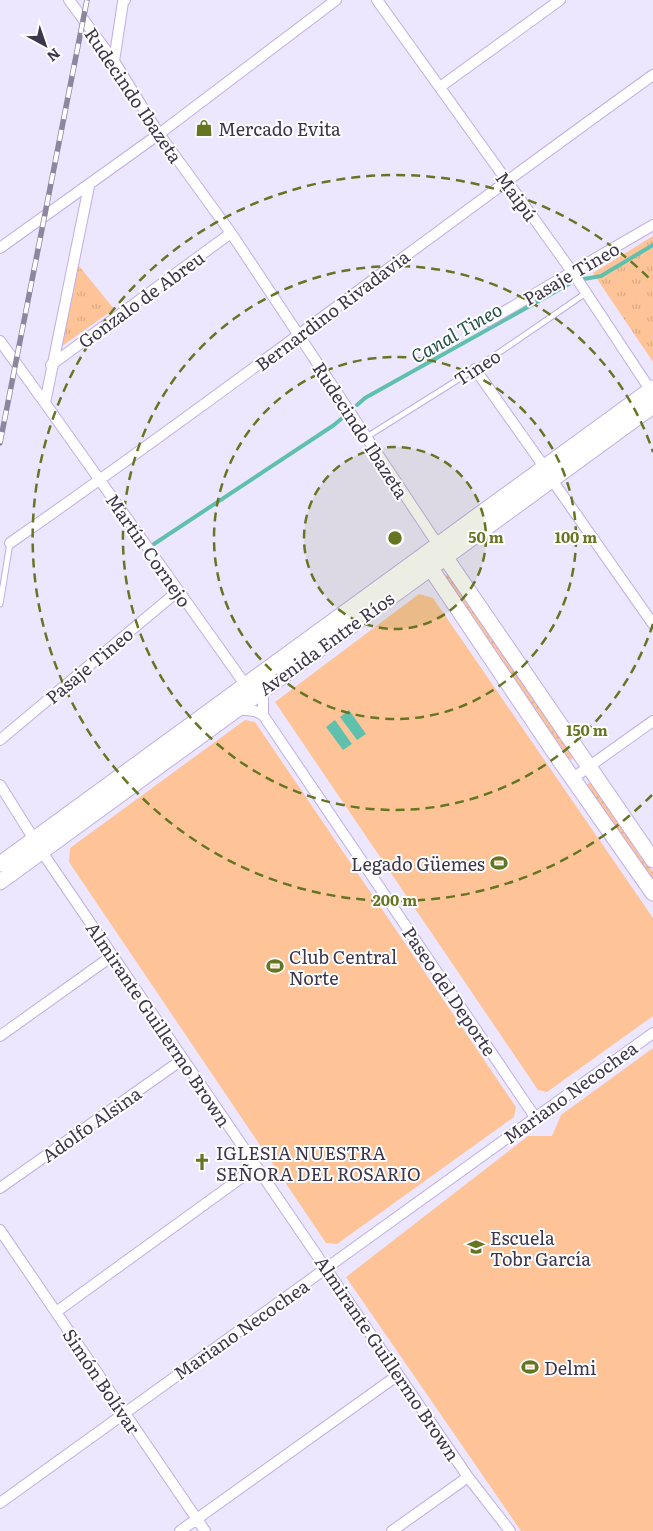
<svg xmlns="http://www.w3.org/2000/svg" width="653" height="1531" viewBox="0 0 653 1531" font-family="Literata,serif">
  <defs>
    <pattern id="grass-dots" width="8" height="8" patternUnits="userSpaceOnUse" patternTransform="scale(1.25)"><rect width="8" height="8" fill="#fec498"/><path d="M2 2h.1M6 6h.1" fill="none" stroke="#dba985" stroke-width="1.8" stroke-linecap="round"/></pattern>
    <pattern id="park-tufts" width="24" height="20" patternUnits="userSpaceOnUse" patternTransform="scale(1.25)"><rect width="24" height="20" fill="#fec498"/><path d="M3 7l-1-3M5 7V3M7 7l1-3M15 17l-1-3M17 17v-4M19 17l1-3" fill="none" stroke="#dba985"/></pattern>
  </defs>
  <rect width="100%" height="100%" fill="#ede6ff"/>
  <!-- grass -->
  <path fill="url(#grass-dots)" d="M 449,573 L 576,756 L 570,760 L 444,577 Z
    M 591,782 L 653,872 L 653,883 L 586,785 Z"/>
  <!-- park -->
  <path fill="url(#park-tufts)" d="M 653,236 L 653,362 L 593,273 Z
    M 75,261 L 114,309 L 55,351 Z"/>
  <!-- pitch -->
  <path fill="#fec498" d="M 419,594 L 433,598 L 653,918 L 653,1016 L 547,1092 L 538,1090 L 275,702 Z
    M 245,720 L 255,722 L 516,1107 L 514,1117 L 337,1244 L 326,1243 L 69,862 L 70,848 Z
    M 653,1048 L 653,1531 L 521,1531 L 346,1277 L 528,1136 L 552,1136 L 561,1115 Z"/>
  <!-- water -->
  <path fill="#5fc0ad" d="M 349,710 L 366,734 L 357,740 L 340,717 Z
    M 335,720 L 352,744 L 343,750 L 326,727 Z"/>
  <g fill="none" stroke-linecap="round" stroke-linejoin="round">
    <!-- stream -->
    <path stroke="#5fc0ad" stroke-width="4" d="M 584,279 L 601,276 L 653,245
      M 357,405 L 365,398 L 569,284
      M 154,544 L 334,425 L 347,414"/>
    <!-- lane casing -->
    <g stroke="#c1aee8" stroke-width="7">
      <path id="lane" d="M 365,438 L 475,369 L 586,293
        M 0,604 L 10,543"/>
    </g>
    <!-- street casing -->
    <g stroke="#c1aee8" stroke-width="12">
      <path id="street" d="M 69,0 L 114,61 L 159,134 L 231,233 L 438,545
        M 377,0 L 573,273 L 653,394
        M 114,61 L 123,2 L 125,0
        M 440,87 L 560,0
        M 89,186 L 45,403 L 249,690
        M 0,248 L 159,134 L 336,0
        M 488,321 L 653,225
        M 0,341 L 45,403
        M 51,365 L 231,233
        M 475,369 L 545,468
        M 552,480 L 653,624
        M 10,543 C 228,391 438,229 653,75
        M 237,709 L 255,711 L 263,715 L 263,695 L 266,688
        M 263,715 L 535,1117
        M 0,740 L 178,591
        M 573,778 L 653,721
        M 0,785 L 42,852 L 468,1477 L 510,1531
        M 0,1036 L 112,956
        M 0,1188 L 183,1059
        M 0,1230 L 205,1531
        M 56,1312 L 256,1167
        M 0,1503 L 653,1033
        M 180,1531 L 398,1375
        M 392,1531 L 468,1477"/>
    </g>
    <!-- secondary casing -->
    <g stroke="#c1aee8" stroke-width="17">
      <path id="secondary" d="M 439,548 L 653,860
        M 425,560 L 561,762 L 653,893
        M 0,864 L 653,388
        M 0,882 L 653,406"/>
    </g>
    <!-- lane -->
    <use href="#lane" stroke="#fff" stroke-width="5"/>
    <!-- street -->
    <use href="#street" stroke="#fff" stroke-width="10"/>
    <!-- secondary -->
    <use href="#secondary" stroke="#fff" stroke-width="15"/>
    <!-- rail casing -->
    <g stroke="#8d869e" stroke-width="5.5">
      <path id="rail" d="M 0,443 L 87,0"/>
    </g>
    <!-- rail -->
    <use href="#rail" stroke="#fff" stroke-width="4" stroke-dasharray="11" stroke-linecap="butt"/>
  </g>
  <!-- distance rings -->
  <circle cx="395" cy="538" r="91" fill="#667522" fill-opacity=".12"/>
  <g fill="none" stroke="#667522" stroke-width="2.5" stroke-dasharray="9 6">
    <circle cx="395" cy="538" r="91"/>
    <circle cx="395" cy="538" r="181"/>
    <path d="M653 624A272 272 0 1 1 653 452"/>
    <path d="M652 795A363 363 0 1 1 652 281"/>
  </g>
  <!-- icons -->
  <defs>
    <g id="shop-bare" transform="scale(1.35)"><path d="M-5-2.5h2.3a2.7 3.5 0 0 1 5.4 0H5L5.5 6h-11ZM-1.5-2.5h3a1.5 2.3 0 0 0-3 0Z" fill="#667522" stroke="#fff" stroke-width="2.5" paint-order="stroke"/></g>
    <g id="stadium-bare" transform="scale(1.35)"><path d="M0-5a6.5 5 0 1 0 0 10a6.5 5 0 1 0 0-10ZM-3.5-1.8h7v3.6h-7Z" fill="#667522" stroke="#fff" stroke-width="2.5" paint-order="stroke"/></g>
    <g id="church-bare" transform="scale(1.35)"><path d="M-1.2-6h2.4v3.5h3.3v2.4h-3.3V6h-2.4V-.1h-3.3v-2.4h3.3Z" fill="#667522" stroke="#fff" stroke-width="2.5" paint-order="stroke"/></g>
    <g id="school-bare" transform="scale(1.35)"><path d="M0-5L7-2L0 1L-7-2ZM-4 1L0 2.5L4 1V4Q0 6-4 4Z" fill="#667522" stroke="#fff" stroke-width="2.5" paint-order="stroke"/></g>
  </defs>
  <g fill-rule="evenodd">
    <use href="#shop-bare" x="204" y="128"/>
    <use href="#stadium-bare" x="499" y="863"/>
    <use href="#stadium-bare" x="275" y="966"/>
    <use href="#church-bare" x="202" y="1162"/>
    <use href="#school-bare" x="476" y="1247"/>
    <use href="#stadium-bare" x="530" y="1367"/>
  </g>
  <g text-anchor="middle" dominant-baseline="central" stroke-width="4" stroke-linejoin="round" paint-order="stroke">
    <!-- street labels -->
    <g font-size="18" fill="#3c354c" stroke="#fff">
      <text transform="translate(134 95) rotate(56)">Rudecindo Ibazeta</text>
      <text transform="translate(517 196) rotate(54)">Maipú</text>
      <text transform="translate(571 273) rotate(-30)">Pasaje Tineo</text>
      <text transform="translate(141 299) rotate(-36)">Gonzalo de Abreu</text>
      <text transform="translate(332 310) rotate(-37)">Bernardino Rivadavia</text>
      <text transform="translate(477 367) rotate(-33)">Tineo</text>
      <text transform="translate(361 430) rotate(57)">Rudecindo Ibazeta</text>
      <text transform="translate(149 550) rotate(55)">Martín Cornejo</text>
      <text transform="translate(326 643) rotate(-36)">Avenida Entre Ríos</text>
      <text transform="translate(89 665) rotate(-40)">Pasaje Tineo</text>
      <text transform="translate(450 991) rotate(56)">Paseo del Deporte</text>
      <text transform="translate(159 1024) rotate(56)">Almirante Guillermo Brown</text>
      <text transform="translate(570 1092) rotate(-36)">Mariano Necochea</text>
      <text transform="translate(91 1124) rotate(-35)">Adolfo Alsina</text>
      <text transform="translate(241 1329) rotate(-35)">Mariano Necochea</text>
      <text transform="translate(388 1358) rotate(56)">Almirante Guillermo Brown</text>
      <text transform="translate(102 1381) rotate(56)">Simón Bolívar</text>
    </g>
    <!-- poi labels -->
    <g font-size="18" fill="#3c354c" stroke="#fff" text-anchor="start">
      <text x="218" y="128">Mercado Evita</text>
      <text x="485" y="863" text-anchor="end">Legado Güemes</text>
      <text x="289" y="956">Club Central<tspan x="289" dy="21">Norte</tspan></text>
      <text x="216" y="1152">IGLESIA NUESTRA<tspan x="216" dy="21">SEÑORA DEL ROSARIO</tspan></text>
      <text x="490" y="1237">Escuela<tspan x="490" dy="21">Tobr García</tspan></text>
      <text x="544" y="1367">Delmi</text>
    </g>
    <!-- water labels -->
    <g font-size="19" font-style="italic" fill="#28534a" stroke="#fff">
      <text transform="translate(456 332) rotate(-30)">Canal Tineo</text>
    </g>
  </g>
  <circle cx="395" cy="538" r="8" fill="#667522" stroke="#fff" stroke-width="2.5"/>
  <g font-size="15" text-anchor="middle" font-weight="bold" fill="#667522" stroke="#fff" stroke-width="4" stroke-linejoin="round" paint-order="stroke">
    <text x="486" y="543">50 m</text>
    <text x="576" y="543">100 m</text>
    <text x="587" y="736">150 m</text>
    <text x="395" y="906">200 m</text>
  </g>
  <!-- north arrow -->
  <g transform="translate(45 45) rotate(140)" stroke="#ffffff" stroke-width="4" paint-order="stroke">
  <path d="M0-4L9 19L0 12L-9 19Z" fill="#3c354c"/>
  <text y="-8" font-size="14" font-weight="bold" text-anchor="middle" fill="#3c354c">N</text>
  </g>
</svg>
